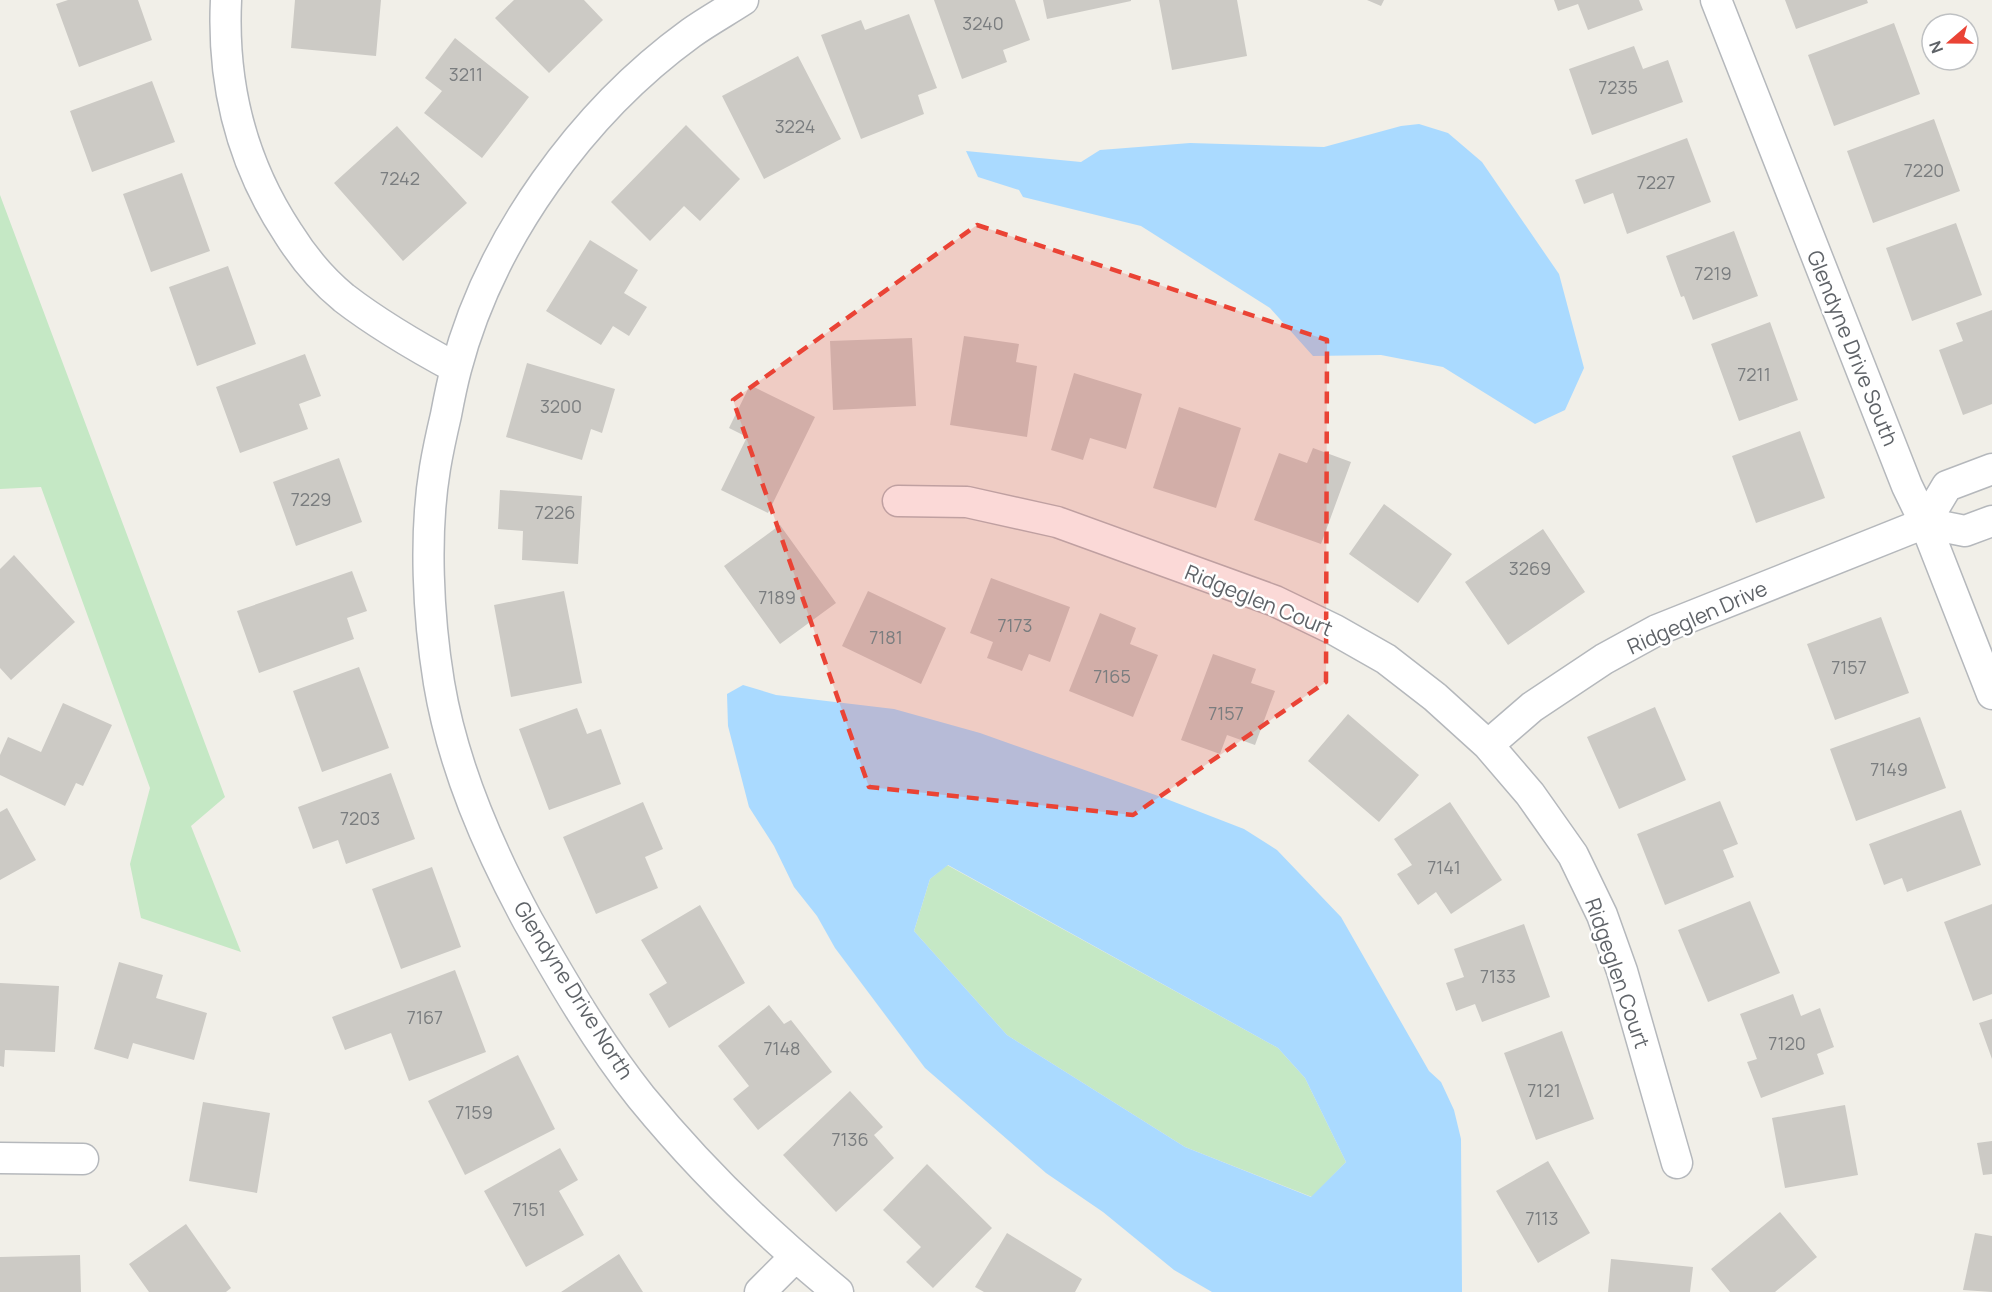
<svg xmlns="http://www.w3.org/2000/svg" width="1992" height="1292" viewBox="0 0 1992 1292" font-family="Manrope,sans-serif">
  <rect width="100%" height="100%" fill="#f1efe8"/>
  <!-- green -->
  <path fill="#c5e8c5" d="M 0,195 L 225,797 L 191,826 L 241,952 L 141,918 L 130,864 L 150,788 L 41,487 L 0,489 Z
    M 947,865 L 1278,1048 L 1305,1078 L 1346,1162 L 1312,1197 L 1185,1147 L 1007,1035 L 914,931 L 930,879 Z"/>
  <!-- water -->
  <path fill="#aadaff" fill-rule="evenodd" d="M 1419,124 L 1448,133 L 1482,162 L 1559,274 L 1584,368 L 1565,410 L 1535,424 L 1443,367 L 1381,355 L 1313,356 L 1270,308 L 1141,226 L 1023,197 L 1019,190 L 978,177 L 966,151 L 1081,162 L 1100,150 L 1190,143 L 1324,147 L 1401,126 Z
    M 743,685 L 776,695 L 894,709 L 980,733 L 1164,798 L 1244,829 L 1277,850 L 1341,917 L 1429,1071 L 1441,1082 L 1454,1110 L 1461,1139 L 1462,1292 L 1212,1292 L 1174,1270 L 1103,1212 L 1046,1173 L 925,1068 L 835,948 L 817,916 L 794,887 L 774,846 L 749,807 L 728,726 L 727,694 ZM 948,865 L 1278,1048 L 1305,1078 L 1346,1162 L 1311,1197 L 1185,1147 L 1007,1035 L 914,931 L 930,879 Z"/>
  <!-- building -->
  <path fill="#cccac5" d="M 68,0 L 138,0 L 152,40 L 79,67 L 56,4 Z
    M 295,0 L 381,0 L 376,56 L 291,48 Z
    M 514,0 L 584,0 L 603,20 L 549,73 L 495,18 Z
    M 934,0 L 1015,0 L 1030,40 L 1003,50 L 1007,62 L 962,79 Z
    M 1043,0 L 1131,0 L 1131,1 L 1047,19 Z
    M 1159,0 L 1237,0 L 1247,56 L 1172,70 Z
    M 1367,0 L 1384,0 L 1381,6 Z
    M 1554,0 L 1639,0 L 1643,10 L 1588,30 L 1578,4 L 1558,11 Z
    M 1785,0 L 1867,0 L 1868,3 L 1796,29 Z
    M 909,14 L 937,88 L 918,95 L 924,114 L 861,139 L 821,35 L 861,20 L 865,30 Z
    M 1894,23 L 1920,94 L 1834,126 L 1808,55 Z
    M 455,38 L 529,97 L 482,158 L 424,113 L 442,91 L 425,78 Z
    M 1634,46 L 1643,69 L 1668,60 L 1683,102 L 1592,135 L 1569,69 Z
    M 798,56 L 841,139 L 764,179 L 722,96 Z
    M 152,81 L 175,142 L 92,172 L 70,111 Z
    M 1934,119 L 1960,191 L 1873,223 L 1847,151 Z
    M 686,125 L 740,179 L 700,221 L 684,206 L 650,241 L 611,202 Z
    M 397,126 L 467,203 L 403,261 L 334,183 Z
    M 1687,138 L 1711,202 L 1627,234 L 1613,193 L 1584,204 L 1575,180 Z
    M 182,173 L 210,251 L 151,272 L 123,194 Z
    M 1956,223 L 1982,295 L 1912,321 L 1886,248 Z
    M 1734,231 L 1758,296 L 1693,320 L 1684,296 L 1681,297 L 1666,256 Z
    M 590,240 L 638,270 L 624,293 L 647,307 L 629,336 L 613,326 L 601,345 L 546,311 Z
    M 228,266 L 256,344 L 197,366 L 169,287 Z
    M 1992,310 L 1992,404 L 1963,415 L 1939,350 L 1963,341 L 1956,323 Z
    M 1770,322 L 1798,400 L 1739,421 L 1711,344 Z
    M 964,336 L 1019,344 L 1016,362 L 1037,366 L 1027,437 L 950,425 Z
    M 912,338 L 916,406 L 833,410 L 830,341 Z
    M 305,354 L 321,396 L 299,404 L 308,429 L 240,453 L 216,387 Z
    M 527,363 L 615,389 L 602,433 L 591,429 L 582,460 L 506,437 Z
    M 1074,373 L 1142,394 L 1126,449 L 1090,438 L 1083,460 L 1051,450 Z
    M 750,385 L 815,417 L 768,513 L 721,490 L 747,437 L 729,428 Z
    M 1179,407 L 1241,428 L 1216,508 L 1153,488 Z
    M 1800,431 L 1825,498 L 1756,523 L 1732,456 Z
    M 1313,448 L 1351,462 L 1321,544 L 1254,520 L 1279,453 L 1307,463 Z
    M 339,458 L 362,522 L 296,546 L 273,482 Z
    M 500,490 L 582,496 L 578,564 L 522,560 L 523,531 L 498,529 Z
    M 1384,504 L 1452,554 L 1418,603 L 1349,554 Z
    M 780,525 L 836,603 L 780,644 L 724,566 Z
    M 1543,529 L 1585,592 L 1508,645 L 1465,582 Z
    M 14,555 L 75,622 L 11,680 L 0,668 L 0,569 Z
    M 352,571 L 367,611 L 347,618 L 354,639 L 259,673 L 237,611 Z
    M 991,578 L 1070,607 L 1050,662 L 1029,654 L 1022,671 L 987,658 L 993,642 L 970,633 Z
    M 564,591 L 582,683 L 511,697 L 494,605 Z
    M 868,591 L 946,628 L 921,684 L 842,646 Z
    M 1100,613 L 1136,628 L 1130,644 L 1158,655 L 1133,717 L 1069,691 Z
    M 1881,617 L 1909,693 L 1835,720 L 1807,644 Z
    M 1213,654 L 1256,669 L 1251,683 L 1275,691 L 1255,745 L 1227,735 L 1220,754 L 1181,740 Z
    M 359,667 L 389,748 L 322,772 L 293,691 Z
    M 63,703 L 112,725 L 83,786 L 76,783 L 65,806 L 0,775 L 0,755 L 8,737 L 41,752 Z
    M 1655,707 L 1686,780 L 1619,809 L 1587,737 Z
    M 577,708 L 587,734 L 601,729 L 621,784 L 549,810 L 519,729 Z
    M 1348,714 L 1419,775 L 1379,822 L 1308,761 Z
    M 1920,717 L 1946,788 L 1856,821 L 1830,749 Z
    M 391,773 L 415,839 L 346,864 L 338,840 L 313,849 L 298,807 Z
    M 1720,801 L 1738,844 L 1723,850 L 1734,877 L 1665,905 L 1637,834 Z
    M 643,802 L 663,849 L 645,857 L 658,888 L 596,914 L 563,837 Z
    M 1450,802 L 1502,880 L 1451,914 L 1436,892 L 1418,905 L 1397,874 L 1412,865 L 1394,839 Z
    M 7,808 L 36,860 L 0,880 L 0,812 Z
    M 1961,810 L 1981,865 L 1907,892 L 1902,878 L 1884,885 L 1869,844 Z
    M 432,867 L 461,947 L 401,969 L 372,889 Z
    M 1750,901 L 1780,973 L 1708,1002 L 1678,930 Z
    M 1992,904 L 1992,994 L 1973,1001 L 1944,922 Z
    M 700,905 L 745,983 L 669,1028 L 649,994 L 667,983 L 641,940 Z
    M 1524,924 L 1550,997 L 1482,1022 L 1475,1004 L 1456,1011 L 1446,983 L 1464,977 L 1454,949 Z
    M 119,962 L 163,975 L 156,998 L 207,1013 L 194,1060 L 133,1043 L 128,1059 L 94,1049 Z
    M 455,970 L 486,1052 L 409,1081 L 391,1033 L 345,1050 L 332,1017 Z
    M 0,983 L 59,986 L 55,1052 L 5,1050 L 4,1067 L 0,1066 Z
    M 1793,994 L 1801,1016 L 1820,1008 L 1834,1047 L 1817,1054 L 1824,1074 L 1761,1098 L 1747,1062 L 1757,1059 L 1740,1014 Z
    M 769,1005 L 784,1024 L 791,1020 L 832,1072 L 758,1130 L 733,1099 L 749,1086 L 718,1046 Z
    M 1992,1019 L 1992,1059 L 1979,1023 Z
    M 1562,1031 L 1594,1119 L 1536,1140 L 1504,1053 Z
    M 518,1055 L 555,1129 L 465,1175 L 428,1101 Z
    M 850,1091 L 883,1127 L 874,1135 L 894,1158 L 836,1212 L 783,1155 Z
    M 203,1102 L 270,1113 L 257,1193 L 189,1181 Z
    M 1845,1105 L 1858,1175 L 1785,1188 L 1772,1118 Z
    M 1992,1141 L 1992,1174 L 1983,1175 L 1977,1143 Z
    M 560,1148 L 578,1180 L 559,1191 L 584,1235 L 526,1267 L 484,1191 Z
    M 1548,1161 L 1590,1233 L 1538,1263 L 1496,1191 Z
    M 927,1164 L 992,1228 L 933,1288 L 906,1262 L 921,1247 L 883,1210 Z
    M 1780,1212 L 1817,1257 L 1775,1292 L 1730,1292 L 1711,1269 Z
    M 186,1224 L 231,1288 L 226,1292 L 149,1292 L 129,1264 Z
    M 1007,1233 L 1082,1279 L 1075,1292 L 984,1292 L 975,1287 Z
    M 1975,1233 L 1992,1236 L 1992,1292 L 1963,1290 Z
    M 619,1254 L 643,1292 L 561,1292 Z
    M 80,1255 L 81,1292 L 0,1292 L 0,1257 Z
    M 1611,1259 L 1693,1267 L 1690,1292 L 1608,1292 Z"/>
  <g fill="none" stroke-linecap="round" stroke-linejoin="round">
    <!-- street casing -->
    <g stroke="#b5b8bc" stroke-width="33">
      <path id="street" d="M 226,0 C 222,85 241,162 288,233 C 303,257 322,280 344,298 C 379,325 417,347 456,368
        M 743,0 C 726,11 708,21 691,33 C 582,112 490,239 456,369 C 452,384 449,399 446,415 C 442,432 438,450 435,468 C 424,534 428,616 439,683 C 453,767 488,847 528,921 C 562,981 598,1043 641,1097 C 699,1168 767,1234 838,1292
        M 1716,0 L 1907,486 L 1925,523 L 1992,694
        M 898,501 L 967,502 L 1057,522 L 1275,601 L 1335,630 L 1386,659 L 1435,697 L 1488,745 L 1530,794 L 1573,855 L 1602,915 L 1622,971 L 1677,1163
        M 1925,523 L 1947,486 L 1992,469
        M 1488,745 L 1532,707 L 1604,659 L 1657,630 L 1925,523 L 1965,531 L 1992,521
        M 0,1158 L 83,1159
        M 760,1292 L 795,1257"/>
    </g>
    <!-- street -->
    <use href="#street" stroke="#fff" stroke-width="30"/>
  </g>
  <!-- marked area -->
  <path fill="#ea4335" fill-opacity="0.2" stroke="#ea4335" stroke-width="4.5" stroke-dasharray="12 8" stroke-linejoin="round" d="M 977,225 L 1327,340 L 1326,682 L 1133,815 L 869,787 L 733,400 Z"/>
  <g text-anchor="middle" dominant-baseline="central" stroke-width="5" stroke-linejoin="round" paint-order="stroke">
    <!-- number labels -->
    <g font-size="18" fill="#7a7d7f">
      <text x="983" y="23">3240</text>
      <text x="466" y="74">3211</text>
      <text x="1618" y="87">7235</text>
      <text x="795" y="126">3224</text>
      <text x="1924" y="170">7220</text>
      <text x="400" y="178">7242</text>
      <text x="1656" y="182">7227</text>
      <text x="1713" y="273">7219</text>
      <text x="1754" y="374">7211</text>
      <text x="561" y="406">3200</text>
      <text x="311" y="499">7229</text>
      <text x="555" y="512">7226</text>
      <text x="1530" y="568">3269</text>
      <text x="777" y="597">7189</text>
      <text x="1015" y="625">7173</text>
      <text x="886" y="637">7181</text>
      <text x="1849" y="667">7157</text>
      <text x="1112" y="676">7165</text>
      <text x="1226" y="713">7157</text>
      <text x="1889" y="769">7149</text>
      <text x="360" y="818">7203</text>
      <text x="1444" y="867">7141</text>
      <text x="1498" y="976">7133</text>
      <text x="425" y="1017">7167</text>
      <text x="1787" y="1043">7120</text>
      <text x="782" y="1048">7148</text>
      <text x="1544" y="1090">7121</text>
      <text x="474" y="1112">7159</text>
      <text x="850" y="1139">7136</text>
      <text x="529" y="1209">7151</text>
      <text x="1542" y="1218">7113</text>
    </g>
    <!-- street labels -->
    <g font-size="21" fill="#5f6368" stroke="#fff">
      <text transform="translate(1853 348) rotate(68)">Glendyne Drive South</text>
      <text transform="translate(1259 600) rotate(22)">Ridgeglen Court</text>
      <text transform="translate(1697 617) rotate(-24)">Ridgeglen Drive</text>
      <text transform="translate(1618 973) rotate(71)">Ridgeglen Court</text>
      <text transform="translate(574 990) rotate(58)">Glendyne Drive North</text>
    </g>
  </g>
  <!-- north arrow -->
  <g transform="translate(1950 42) rotate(250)"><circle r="28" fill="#ffffff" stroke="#bfc1c3" stroke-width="1.5"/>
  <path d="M0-4.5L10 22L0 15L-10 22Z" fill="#ea4335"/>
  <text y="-9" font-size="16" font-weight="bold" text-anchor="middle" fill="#5f6368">N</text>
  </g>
</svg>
